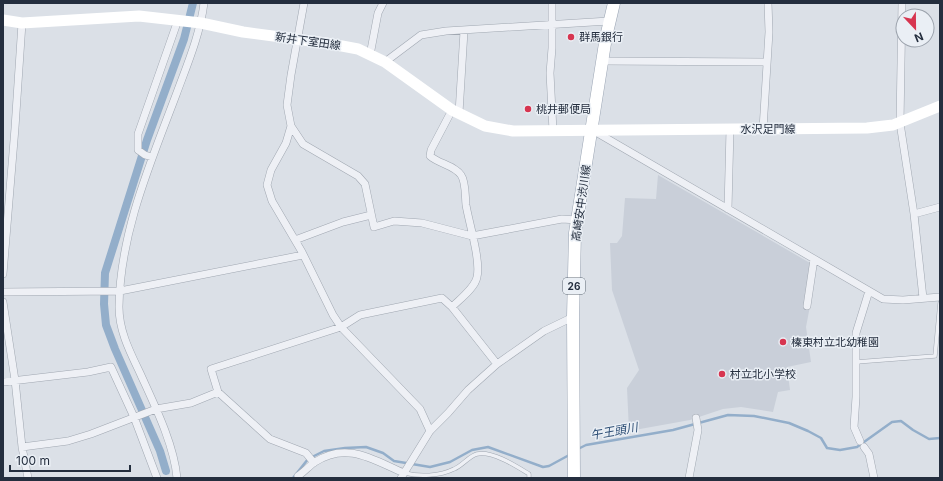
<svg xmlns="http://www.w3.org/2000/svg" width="943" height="481" viewBox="0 0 943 481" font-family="Inter,'Noto Sans JP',sans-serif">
  <rect width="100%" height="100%" fill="#dbe0e7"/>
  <!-- built -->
  <path fill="#c9cfd9" d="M 658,175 L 810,263 L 810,306 L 806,327 L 811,362 L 787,367 L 790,390 L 778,392 L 773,412 L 741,407 L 723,409 L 690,420 L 629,431 L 627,388 L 639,370 L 612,290 L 610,243 L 617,243 L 622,236 L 625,198 L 656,199 Z"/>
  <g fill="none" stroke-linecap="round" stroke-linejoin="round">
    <!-- stream -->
    <path stroke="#93aeca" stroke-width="2.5" d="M 578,449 L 586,445 L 673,430 L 728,415 L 754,416 L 789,423 L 808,431 L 821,438 L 827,448 L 840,450 L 857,447 L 892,422 L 901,421 L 913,430 L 929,439 L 940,438
      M 293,478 L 308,459 L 324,451 L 345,448 L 366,447 L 383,453 L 394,461 L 430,467 L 450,462 L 472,450 L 488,447 L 543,467 L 549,466 L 571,454"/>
    <!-- canal -->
    <path stroke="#93aeca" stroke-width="8" d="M 166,471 L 160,451 L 115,349 L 106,325 L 104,304 L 105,273 L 147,140 L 184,39 L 193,3"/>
    <!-- service casing -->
    <g stroke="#a0a7b1" stroke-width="4.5">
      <path id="service" d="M 856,362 L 935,356 L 940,303
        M 405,473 C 419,477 440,476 454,469 C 462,466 469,456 477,454 C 493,451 516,466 529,474 L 529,478"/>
    </g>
    <!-- minor casing -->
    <g stroke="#a0a7b1" stroke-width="8">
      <path id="minor" d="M 304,3 L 291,75 L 287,105 L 291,126 L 286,143 L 271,170 L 267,185 L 272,201 L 302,252 L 333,315 L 341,327 L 420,409 L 430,431
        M 552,3 L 552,48 L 550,73 L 553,131
        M 902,3 L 900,123 L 914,214 L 923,298
        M 370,55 L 378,13 L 383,3
        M 602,61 L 767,62
        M 385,62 L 421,35 L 446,31 L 609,21
        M 459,113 L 464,31
        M 291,126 L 303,144 L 358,176 L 365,184 L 374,227 L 394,221 L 422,223 L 472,236 L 562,219 L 577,220
        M 763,129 L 769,32 L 768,3
        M 594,131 L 883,299 L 903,300 L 940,297
        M 152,157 L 145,155 L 138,150 L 138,134 L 178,20
        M 728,209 L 730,129
        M 914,214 L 940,207
        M 295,240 L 343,222 L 371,215
        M 3,274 L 15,128 L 22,23
        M 3,292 L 120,291 L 303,255
        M 3,302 L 15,380 L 22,447 L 28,478
        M 807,306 L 814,259
        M 452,307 C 460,299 475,288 477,277 C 481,261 469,223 466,205 C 465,196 466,182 461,175 C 454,165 439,164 430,156 L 431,150 L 452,110
        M 3,382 L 88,372 L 111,367 L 134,417 L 157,478
        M 218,392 L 270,439 L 306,453 L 314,463
        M 860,441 L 854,427 L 856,397 L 856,333 L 869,291
        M 22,447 L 68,441 L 91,434 L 156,409 L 191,403 L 218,392 L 211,369 L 341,327 L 360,315 L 442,298 L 452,307 L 497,364
        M 864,447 L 869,454 L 874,478
        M 298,476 C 304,472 309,466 315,462 C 347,441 373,460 404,473
        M 177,478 C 174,444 154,404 140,373 C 130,352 119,331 119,307 C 120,233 150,164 176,95 C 187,65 200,35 204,3
        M 401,478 L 430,431 L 448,413 L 468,390 L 497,364 L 544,331 L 573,317
        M 689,478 L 698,430 L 696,418"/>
    </g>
    <!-- primary casing -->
    <g stroke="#9aa4b3" stroke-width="13">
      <path id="primary" d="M 574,478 L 573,317 L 575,233 L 606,37 L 614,3"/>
    </g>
    <!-- service -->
    <use href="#service" stroke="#eef0f5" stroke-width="3.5"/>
    <!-- minor -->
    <use href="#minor" stroke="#eef0f5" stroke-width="7"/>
    <!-- secondary -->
    <path stroke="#fff" stroke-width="11" d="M 3,20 L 22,23 L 139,16 L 201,23 L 243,32 L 326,43 L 358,49 L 385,62 L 452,110 L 485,126 L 513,131 L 867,128 L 893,125 L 940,106"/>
    <!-- primary -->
    <use href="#primary" stroke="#fff" stroke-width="12"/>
  </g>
  <!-- markers -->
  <g fill="#d73550" stroke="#eaeff5" stroke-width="1.5">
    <circle cx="571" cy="37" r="4"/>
    <circle cx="528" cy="109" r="4"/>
    <circle cx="783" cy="342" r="4"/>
    <circle cx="722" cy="374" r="4"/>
  </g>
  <g text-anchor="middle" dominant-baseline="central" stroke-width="3" stroke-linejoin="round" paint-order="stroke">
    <!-- shield labels -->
    <rect fill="#eaeff5" stroke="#5f6875" stroke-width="1" x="563" y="278" width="22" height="16" rx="3"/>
    <g font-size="10" font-weight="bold" fill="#242e3e">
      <text x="574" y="286">26</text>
    </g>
    <!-- poi labels -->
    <g font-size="11" fill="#242e3e" stroke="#eaeff5" text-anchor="start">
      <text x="579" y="37">群馬銀行</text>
      <text x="536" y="109">桃井郵便局</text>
      <text x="791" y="342">榛東村立北幼稚園</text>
      <text x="730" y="374">村立北小学校</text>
    </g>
    <!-- street labels -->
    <g font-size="11" fill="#242e3e" stroke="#eaeff5">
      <text transform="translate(308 41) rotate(8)">新井下室田線</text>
      <text x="768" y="129">水沢足門線</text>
      <text transform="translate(581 203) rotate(-82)">高崎安中渋川線</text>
    </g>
    <!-- water labels -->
    <g font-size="12" font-style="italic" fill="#2c4d74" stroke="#eaeff5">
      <text transform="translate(614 431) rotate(-10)">午王頭川</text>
    </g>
  </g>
  <!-- border -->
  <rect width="943" height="481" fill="none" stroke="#242e3e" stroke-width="8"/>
  <!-- north arrow -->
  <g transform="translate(915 28) rotate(158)"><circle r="19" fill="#eaeff5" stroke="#9ba2ac"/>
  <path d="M0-3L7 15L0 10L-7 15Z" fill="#d73550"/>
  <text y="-6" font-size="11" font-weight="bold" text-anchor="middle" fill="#242e3e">N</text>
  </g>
  <!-- scale -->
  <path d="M10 465v6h120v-6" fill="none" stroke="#242e3e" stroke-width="2"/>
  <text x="16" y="465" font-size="12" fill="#242e3e" stroke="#eaeff5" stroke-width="3" paint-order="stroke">100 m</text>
</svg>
